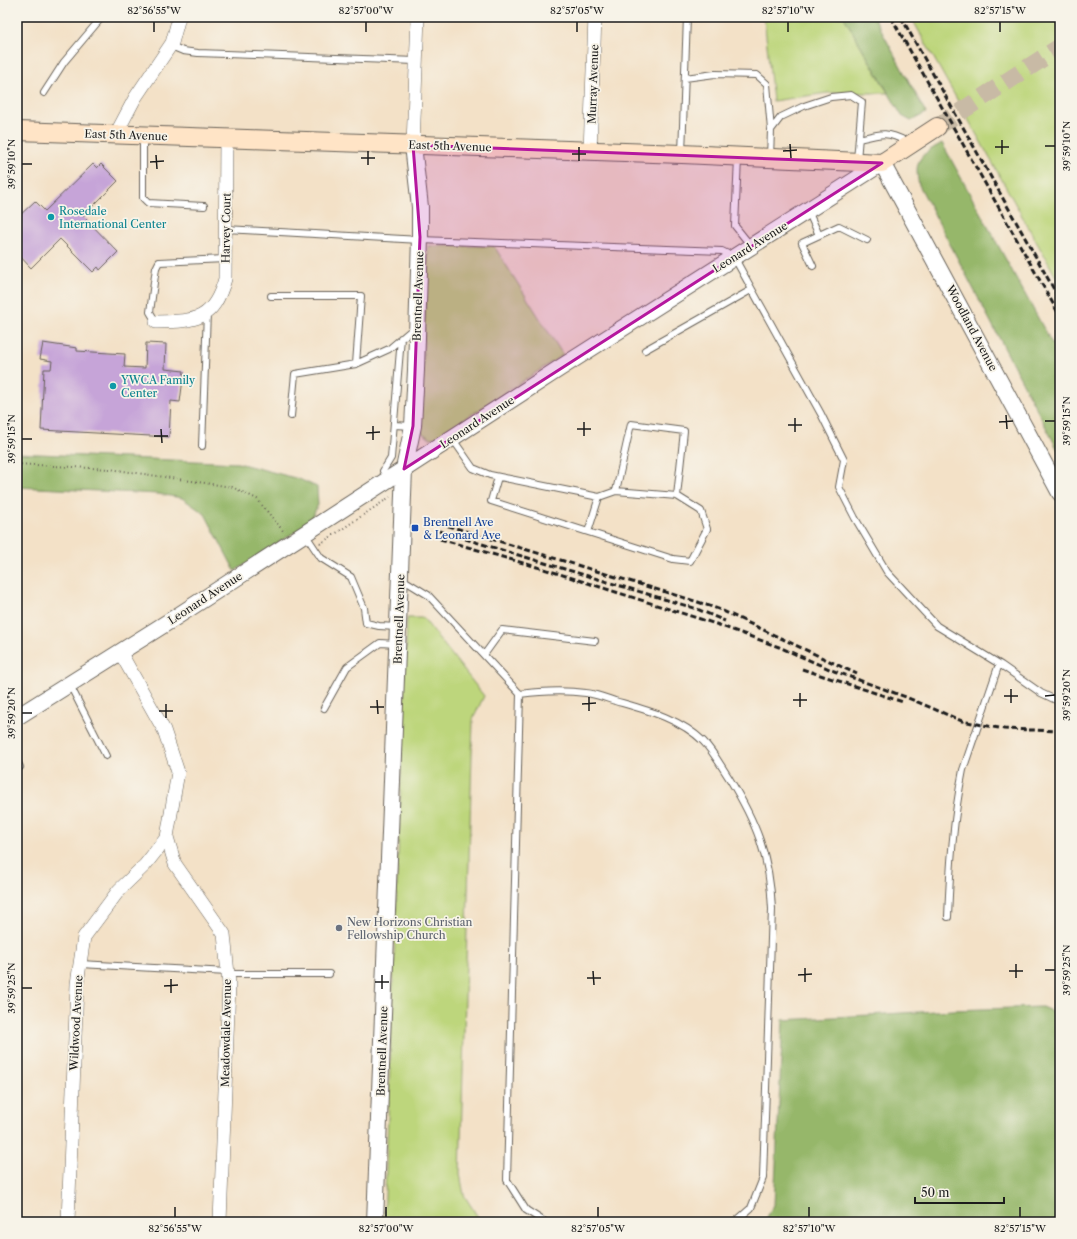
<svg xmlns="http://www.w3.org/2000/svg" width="1077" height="1239" viewBox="0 0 1077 1239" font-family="'Libre Caslon Text',serif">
  <rect width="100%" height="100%" fill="#f7f3e8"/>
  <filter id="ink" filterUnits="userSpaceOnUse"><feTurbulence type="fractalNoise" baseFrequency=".025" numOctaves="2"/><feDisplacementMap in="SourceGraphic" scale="8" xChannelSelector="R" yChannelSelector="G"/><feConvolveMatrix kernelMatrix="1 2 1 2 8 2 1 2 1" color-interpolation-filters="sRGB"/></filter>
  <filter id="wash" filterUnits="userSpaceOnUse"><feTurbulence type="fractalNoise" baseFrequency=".012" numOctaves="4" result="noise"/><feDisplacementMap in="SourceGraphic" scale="16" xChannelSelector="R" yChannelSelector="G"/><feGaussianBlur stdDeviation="0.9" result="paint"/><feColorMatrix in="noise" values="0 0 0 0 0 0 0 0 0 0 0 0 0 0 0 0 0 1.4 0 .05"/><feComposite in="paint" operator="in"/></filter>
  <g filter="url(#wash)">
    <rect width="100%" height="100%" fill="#f3e1c7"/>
    <!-- green -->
    <path fill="#bdd67b" stroke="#6c794c" d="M 764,17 L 844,17 L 888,93 L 827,93 L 773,101 Z
      M 911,17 L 1060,17 L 1060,284 Z
      M 428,246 L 494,246 L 563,355 L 436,438 L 430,438 L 422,433 L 420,422 Z
      M 407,618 L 423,618 L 484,696 L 473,719 L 460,1174 L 464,1195 L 481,1222 L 384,1222 Z"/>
    <!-- forest -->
    <path fill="#96b76b" stroke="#596a44" d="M 844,17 L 874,17 L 926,113 L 911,121 L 902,116 Z
      M 942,143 L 1060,358 L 1060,454 L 919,185 C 913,159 921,155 942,143 Z
      M 17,453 L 238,463 L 299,479 L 317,487 L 318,505 L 309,523 L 235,571 L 205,514 L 182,498 L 158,494 L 17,487 Z
      M 1042,1007 L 1060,1015 L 1060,1222 L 767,1222 L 767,1217 L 774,1205 L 783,1020 L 953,1010 Z"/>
    <g id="blocks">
      <!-- building -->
      <path fill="#c6a4d8" d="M 93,164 L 97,168 L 101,164 L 118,181 L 83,216 L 118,252 L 100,270 L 98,267 L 93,272 L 60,239 L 31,268 L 17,253 L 17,218 L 35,201 L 45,211 Z
        M 43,343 L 77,348 L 77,351 L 125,354 L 124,367 L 145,368 L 146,343 L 166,344 L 165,369 L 184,371 L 180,402 L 171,401 L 169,437 L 41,430 L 44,369 L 51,369 L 52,361 L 40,359 Z"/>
    </g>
  </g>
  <g filter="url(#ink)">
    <use href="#blocks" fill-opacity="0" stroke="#676158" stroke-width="1"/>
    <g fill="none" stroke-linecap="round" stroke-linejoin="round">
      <!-- secondary-tunnel -->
      <path stroke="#c8baa5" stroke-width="18" stroke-dasharray="18 9" stroke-linecap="butt" d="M 937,127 L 1060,47"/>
      <!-- service casing -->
      <g stroke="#676158" stroke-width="8">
        <path id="service" d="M 171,46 L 183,51 L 198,53 L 416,61
          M 685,78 L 715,74 L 757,75 L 767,84 L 771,130
          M 44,93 L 64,62 L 102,17
          M 143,137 L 143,198 L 148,203 L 204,206
          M 859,139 C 882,133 886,131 908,142
          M 682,153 L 687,17
          M 770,157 L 771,130 L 781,117 L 804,106 L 831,97 L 851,95 L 862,102 L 857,160
          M 738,158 L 735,226 L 751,246
          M 808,211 L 819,235
          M 226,229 L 420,240 L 722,251 L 734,257 L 821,414 L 844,460 L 839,487 L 855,518 L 887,572 L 937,626 L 1001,665 L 1041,693 L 1060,702
          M 813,266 L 802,243 L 839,226 L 867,240
          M 271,296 L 361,296 L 356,364
          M 156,322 L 150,312 L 156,268 L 159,262 L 225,259
          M 645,350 L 751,290
          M 291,416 L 295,374 L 356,364 L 389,349 L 415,327
          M 394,425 L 412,426
          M 452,438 L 473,468 L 490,475 L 599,497 L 616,491 L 677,496 L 684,431 L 631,424 L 616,491
          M 202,446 L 207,312
          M 498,477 L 491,501 L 673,559 L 690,561 L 707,529 L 701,511 L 677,496
          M 388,478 L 383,471 L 391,458 L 401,338
          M 588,532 L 599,497
          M 305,534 L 321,558 L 351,577 L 364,608 L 366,623 L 379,626 L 397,627
          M 402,579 L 428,595 L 520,694 L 507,1180 L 526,1210 L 545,1222
          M 484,655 L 502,630 L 595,641
          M 70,685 L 106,756
          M 520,694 C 542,691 564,690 586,693 C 596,694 606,698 615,701 C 646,710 679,718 703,741 C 713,751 721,766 729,778 C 756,822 770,856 772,909 L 763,1178 L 751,1208 L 735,1222
          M 324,708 L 347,667 L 380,643 L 396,644
          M 17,761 L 20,767
          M 948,917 C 950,868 953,819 963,770 L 999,664
          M 80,964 L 228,972
          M 228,974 L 329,974"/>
      </g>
      <!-- minor casing -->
      <g stroke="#676158" stroke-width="14">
        <path id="minor" d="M 116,134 L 135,98 L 172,43 L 179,17
          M 413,145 L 418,17
          M 590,151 L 595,17
          M 156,322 C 196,321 213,321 225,279 L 226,138
          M 167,837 L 175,864 L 224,934 L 229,984 L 220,1222
          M 68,1222 L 77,984 L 84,937 L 119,890 L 145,865 L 167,837 L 178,772 L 164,730 L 120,652"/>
      </g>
      <!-- tertiary casing -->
      <g stroke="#676158" stroke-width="18">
        <path id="tertiary" d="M 17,717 L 176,617 L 560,368 L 882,163 L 1060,493
          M 375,1222 L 404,469 L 413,426 L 416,370 L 420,237 L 420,207 L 413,145"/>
      </g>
      <!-- secondary casing -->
      <g stroke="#676158" stroke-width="20">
        <path id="secondary" d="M 17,131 L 682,154 L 882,163 L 937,127"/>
      </g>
      <!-- path -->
      <path stroke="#676158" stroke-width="2" stroke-dasharray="1 3" stroke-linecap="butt" d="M 17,464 L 110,469 L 232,487 L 257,499 L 284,532
        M 320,544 L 390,497"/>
      <!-- service -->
      <use href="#service" stroke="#fff" stroke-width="6"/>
      <!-- minor -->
      <use href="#minor" stroke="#fff" stroke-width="13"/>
      <!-- tertiary -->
      <use href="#tertiary" stroke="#fff" stroke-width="16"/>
      <!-- secondary -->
      <use href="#secondary" stroke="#ffe4c6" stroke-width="18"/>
      <!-- rail -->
      <path stroke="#1c1c1c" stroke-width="3" stroke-dasharray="6 3" stroke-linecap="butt" d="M 891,17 L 1060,316
        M 901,17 L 1060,300
        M 439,523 L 695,601 L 721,610 L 857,674
        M 439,531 L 697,609 L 725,621
        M 440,539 L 544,569 L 719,625 L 779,647 L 834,671 L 906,697 L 962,721 L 1004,729 L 1060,731
        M 802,669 L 903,702"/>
    </g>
  </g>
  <!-- marked area -->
  <path fill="#b5179e" fill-opacity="0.2" stroke="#b5179e" stroke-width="3" stroke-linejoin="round" d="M 413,145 L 882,163 L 404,469 L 413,426 L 420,237 Z"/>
  <!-- ticks -->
  <path fill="none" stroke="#1c1c1c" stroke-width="1.5" d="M 154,22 L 154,32M 366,22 L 366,32M 577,22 L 577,32M 788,22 L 788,32M 1000,22 L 1000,32M 1002,140 L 1002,154M 790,144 L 791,158M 1045,146 L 1055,146M 579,147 L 579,161M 995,147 L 1009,147M 368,151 L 368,165M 783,151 L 797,150M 572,154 L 586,154M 156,155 L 157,169M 361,158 L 375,158M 150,162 L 164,161M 22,164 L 32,164M 1006,415 L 1007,429M 795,418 L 795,432M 1045,421 L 1055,421M 584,422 L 584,436M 999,422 L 1013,421M 788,425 L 802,425M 373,426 L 373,440M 161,429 L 162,443M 577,429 L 591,429M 366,433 L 380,432M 154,436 L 168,436M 22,439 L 32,439M 1011,689 L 1011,703M 800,693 L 800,707M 1004,696 L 1018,696M 1045,696 L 1055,695M 589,697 L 589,711M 377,700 L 378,714M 793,700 L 807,700M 166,704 L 166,718M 582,704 L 596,703M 370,707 L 384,707M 159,711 L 173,711M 22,713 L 32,713M 1016,964 L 1016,978M 805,968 L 805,982M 1045,970 L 1055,970M 593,971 L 594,985M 1009,971 L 1023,971M 382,975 L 382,989M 798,975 L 812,974M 587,978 L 601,978M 171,979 L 171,993M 375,982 L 389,982M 164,986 L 178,985M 22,988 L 32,988M 175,1207 L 175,1217M 386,1207 L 386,1217M 598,1207 L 598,1217M 809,1207 L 809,1217M 1020,1207 L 1020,1217"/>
  <!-- markers -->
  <g fill="#0f9aa8" stroke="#f7f3e8" stroke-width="1.5">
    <circle cx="51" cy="217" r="4"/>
    <circle cx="113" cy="386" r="4"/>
  </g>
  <rect fill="#1a4fb4" stroke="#f7f3e8" stroke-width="1.5" x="411" y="524" width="8" height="8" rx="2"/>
  <circle fill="#6b7280" stroke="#f7f3e8" stroke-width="1.5" cx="339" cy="928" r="4"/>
  <g text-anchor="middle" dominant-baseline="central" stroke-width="3.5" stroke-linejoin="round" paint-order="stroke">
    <!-- street labels -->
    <g font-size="11" fill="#1c1c1c" stroke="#f7f3e8">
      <text transform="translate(593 84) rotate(-88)">Murray Avenue</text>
      <text transform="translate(126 135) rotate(2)">East 5th Avenue</text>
      <text transform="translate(450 146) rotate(2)">East 5th Avenue</text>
      <text transform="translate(226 228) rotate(-89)">Harvey Court</text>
      <text transform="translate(750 247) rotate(-32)">Leonard Avenue</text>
      <text transform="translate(418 296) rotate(-88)">Brentnell Avenue</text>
      <text transform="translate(972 328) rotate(62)">Woodland Avenue</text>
      <text transform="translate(477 422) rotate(-33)">Leonard Avenue</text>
      <text transform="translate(205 598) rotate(-33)">Leonard Avenue</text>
      <text transform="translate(399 619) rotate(-88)">Brentnell Avenue</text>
      <text transform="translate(76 1023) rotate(-87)">Wildwood Avenue</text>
      <text transform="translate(226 1033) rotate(-89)">Meadowdale Avenue</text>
      <text transform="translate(382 1051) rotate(-88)">Brentnell Avenue</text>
    </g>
    <!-- culture labels -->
    <g font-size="11" fill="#0d838f" stroke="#f7f3e8" text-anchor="start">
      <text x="59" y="211">Rosedale<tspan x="59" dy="13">International Center</tspan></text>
      <text x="121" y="380">YWCA Family<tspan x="121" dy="13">Center</tspan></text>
    </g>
    <!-- transit labels -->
    <g font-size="11" fill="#164399" stroke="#f7f3e8" text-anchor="start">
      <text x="423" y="522">Brentnell Ave<tspan x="423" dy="13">&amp; Leonard Ave</tspan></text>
    </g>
    <!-- worship labels -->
    <g font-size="11" fill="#5b616d" stroke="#f7f3e8" text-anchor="start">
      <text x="347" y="922">New Horizons Christian<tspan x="347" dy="13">Fellowship Church</tspan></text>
    </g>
  </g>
  <!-- margin -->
  <rect width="1077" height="1239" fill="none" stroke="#f7f3e8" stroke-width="44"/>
  <!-- scale -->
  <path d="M915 1197v6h89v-6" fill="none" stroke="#1c1c1c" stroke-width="2"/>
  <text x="921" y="1197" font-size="12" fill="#1c1c1c" stroke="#f7f3e8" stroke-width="3" paint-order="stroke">50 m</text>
  <rect x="22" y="22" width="1033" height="1195" fill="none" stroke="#1c1c1c" stroke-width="1.5"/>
  <g font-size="10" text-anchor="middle" fill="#1c1c1c">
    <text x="154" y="14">82°56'55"W</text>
    <text x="366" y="14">82°57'00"W</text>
    <text x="577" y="14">82°57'05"W</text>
    <text x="788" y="14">82°57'10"W</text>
    <text x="1000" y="14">82°57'15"W</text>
    <text transform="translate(1066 146) rotate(-90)" y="4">39°59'10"N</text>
    <text transform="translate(11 164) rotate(-90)" y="4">39°59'10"N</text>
    <text transform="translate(1066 421) rotate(-90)" y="4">39°59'15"N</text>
    <text transform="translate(11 439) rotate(-90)" y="4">39°59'15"N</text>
    <text transform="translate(1066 695) rotate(-90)" y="4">39°59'20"N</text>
    <text transform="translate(11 713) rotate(-90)" y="4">39°59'20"N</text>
    <text transform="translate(1066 970) rotate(-90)" y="4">39°59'25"N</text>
    <text transform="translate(11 988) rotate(-90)" y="4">39°59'25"N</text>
    <text x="175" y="1232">82°56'55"W</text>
    <text x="386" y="1232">82°57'00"W</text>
    <text x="598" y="1232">82°57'05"W</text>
    <text x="809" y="1232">82°57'10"W</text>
    <text x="1020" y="1232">82°57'15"W</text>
  </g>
</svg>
